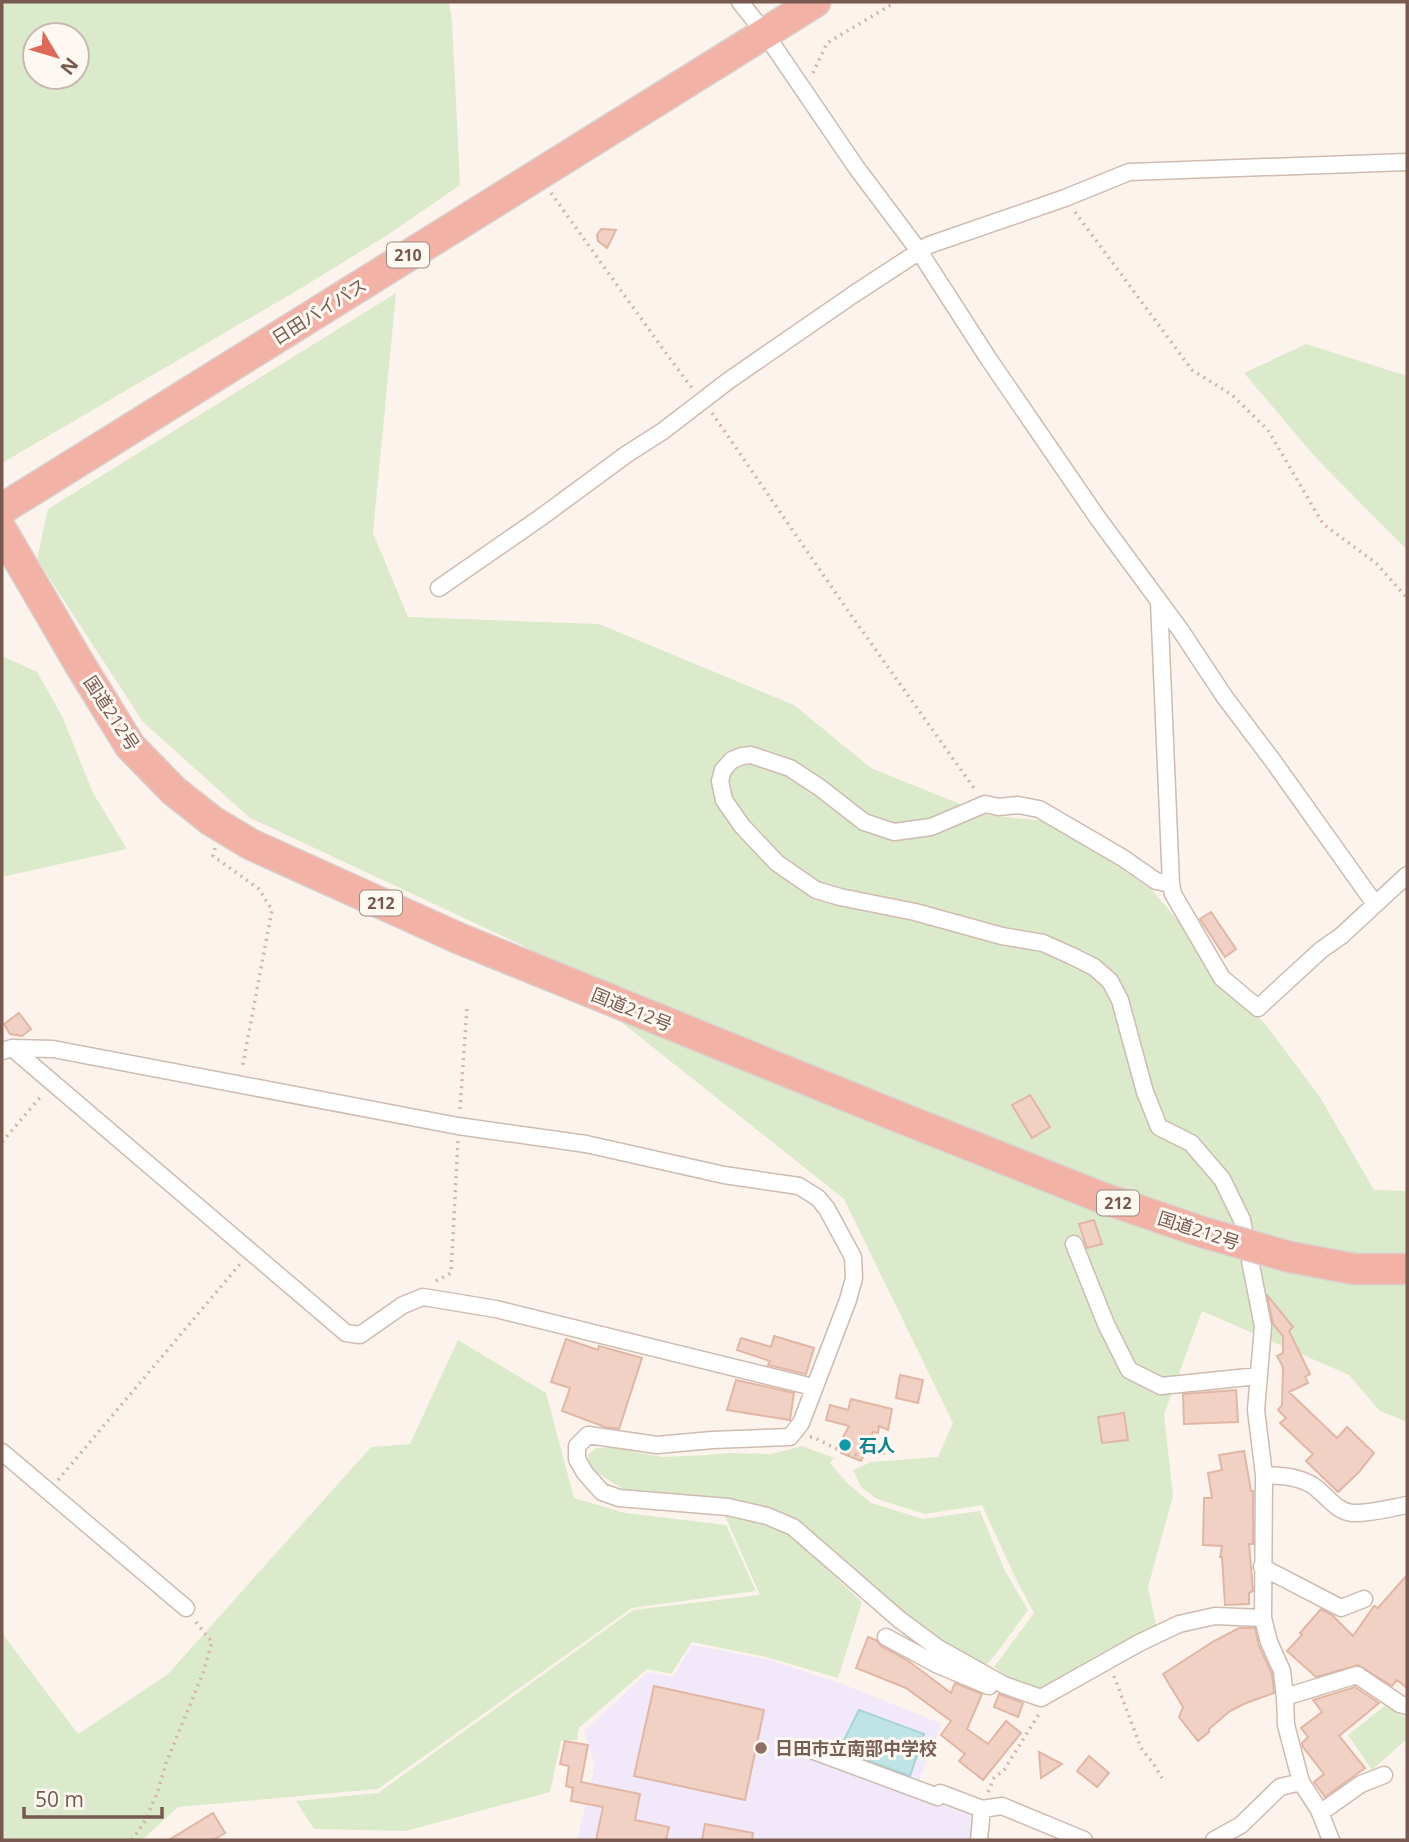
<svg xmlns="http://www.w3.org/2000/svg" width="1409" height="1842" viewBox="0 0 1409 1842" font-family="'Open Sans','Noto Sans JP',sans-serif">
  <rect width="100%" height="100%" fill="#fcf4ec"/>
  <!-- education -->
  <path fill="#f1e8f9" d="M 692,1645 L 767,1659 L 840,1683 L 942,1724 L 914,1793 L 974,1815 L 973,1840 L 577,1840 L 595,1765 L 584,1731 L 648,1672 L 673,1677 Z"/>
  <!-- green -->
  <path fill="#daeaca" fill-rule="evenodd" d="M 2,2 L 449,2 L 452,21 L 460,185 L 389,234 L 298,290 L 2,463 ZM 77,35 L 77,77 L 35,77 L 35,35 Z
    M 396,293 L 373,533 L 408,617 L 599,624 L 794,705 L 871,768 L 987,815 L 1046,821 L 1112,862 L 1153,891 L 1269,1029 L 1320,1097 L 1374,1190 L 1407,1191 L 1407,1422 L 1380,1411 L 1349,1375 L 1202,1311 L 1164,1414 L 1173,1496 L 1148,1587 L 1156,1625 L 1094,1657 L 1046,1691 L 1019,1685 L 994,1667 L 1034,1613 L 1015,1577 L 982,1505 L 925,1514 L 877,1499 L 861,1487 L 853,1470 L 871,1462 L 938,1457 L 953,1423 L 844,1199 L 528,948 L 250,818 L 143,722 L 37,559 L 48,509 Z
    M 1306,344 L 1407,376 L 1407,550 L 1317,459 L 1244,373 Z
    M 2,656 L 37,672 L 62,716 L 93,793 L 127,849 L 2,877 Z
    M 458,1340 L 546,1393 L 574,1498 L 625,1513 L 726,1525 L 756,1591 L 632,1608 L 378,1789 L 178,1807 L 142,1840 L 2,1840 L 2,1633 L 78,1734 L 168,1674 L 371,1447 L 410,1444 Z
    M 802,1446 L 834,1458 L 830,1463 L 847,1483 L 871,1503 L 923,1519 L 980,1511 L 1005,1571 L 1028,1610 L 996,1654 L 985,1666 L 946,1645 L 903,1614 L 797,1524 L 631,1494 L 588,1467 L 588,1455 L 596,1448 L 615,1448 L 662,1457 L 708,1455 L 729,1453 L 771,1454 Z
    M 725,1516 L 765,1523 L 791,1535 L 862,1602 L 838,1678 L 766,1657 L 692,1642 L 671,1674 L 647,1669 L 579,1728 L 577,1740 L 561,1741 L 550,1792 L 406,1831 L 314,1829 L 296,1801 L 378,1793 L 633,1610 L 760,1595 Z
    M 1386,1705 L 1400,1715 L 1407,1717 L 1407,1739 L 1372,1770 L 1348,1735 Z"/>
  <!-- water -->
  <path fill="#c0e4e5" stroke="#a7d4d7" stroke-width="2" d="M 859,1710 L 924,1734 L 910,1776 L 839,1750 Z"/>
  <!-- building -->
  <path fill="#f0d1c4" stroke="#e2b6a5" stroke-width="2" d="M 601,229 L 616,230 L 607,248 L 598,241 L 597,235 Z
    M 1211,912 L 1236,949 L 1225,957 L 1200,919 Z
    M 19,1013 L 31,1029 L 22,1036 L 10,1034 L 4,1024 Z
    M 1030,1095 L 1050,1127 L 1032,1138 L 1012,1105 Z
    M 1094,1220 L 1102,1244 L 1087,1248 L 1079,1224 Z
    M 1267,1295 L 1293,1327 L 1289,1331 L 1310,1374 L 1305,1377 L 1308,1383 L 1289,1392 L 1337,1438 L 1347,1427 L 1374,1453 L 1359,1472 L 1338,1492 L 1306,1461 L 1313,1454 L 1280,1423 L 1286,1418 L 1278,1410 L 1282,1405 L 1283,1367 L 1277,1356 L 1283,1353 L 1283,1336 L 1273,1324 Z
    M 774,1336 L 814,1348 L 806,1374 L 768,1365 L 770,1361 L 737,1350 L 741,1338 L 771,1347 Z
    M 566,1339 L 598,1350 L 599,1346 L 642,1358 L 619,1429 L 605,1427 L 562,1411 L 570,1388 L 551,1382 Z
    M 900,1375 L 923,1380 L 918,1403 L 896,1398 Z
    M 736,1380 L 794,1393 L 790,1420 L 727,1410 Z
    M 1236,1390 L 1238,1422 L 1184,1424 L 1183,1394 Z
    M 851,1399 L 892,1409 L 888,1430 L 879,1426 L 878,1433 L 873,1432 L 861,1461 L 841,1453 L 842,1449 L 838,1447 L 849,1426 L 826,1420 L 830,1405 L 848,1410 Z
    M 1124,1413 L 1128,1440 L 1102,1443 L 1098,1417 Z
    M 1244,1451 L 1251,1491 L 1253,1491 L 1253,1544 L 1249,1544 L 1253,1591 L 1249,1593 L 1249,1604 L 1225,1605 L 1222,1557 L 1220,1557 L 1222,1546 L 1203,1545 L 1204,1498 L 1212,1498 L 1208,1473 L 1222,1470 L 1219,1455 Z
    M 1407,1575 L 1407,1688 L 1397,1680 L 1392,1686 L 1358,1665 L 1316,1677 L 1287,1651 L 1302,1635 L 1300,1633 L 1321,1609 L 1332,1615 L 1353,1636 L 1374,1606 L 1378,1608 Z
    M 1239,1628 L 1255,1628 L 1259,1646 L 1272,1674 L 1274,1693 L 1246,1703 L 1230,1711 L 1209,1729 L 1209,1732 L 1198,1741 L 1179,1717 L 1183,1707 L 1163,1674 L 1214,1641 Z
    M 868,1637 L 876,1640 L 881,1646 L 907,1660 L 951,1693 L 955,1683 L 982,1694 L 967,1729 L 988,1744 L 1006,1721 L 1021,1733 L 983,1780 L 959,1761 L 965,1754 L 941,1735 L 951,1721 L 906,1688 L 856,1668 Z
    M 654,1686 L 764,1710 L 745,1800 L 634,1776 Z
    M 1355,1687 L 1379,1703 L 1339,1736 L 1365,1768 L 1325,1797 L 1314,1782 L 1324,1774 L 1303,1747 L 1302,1743 L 1308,1737 L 1301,1728 L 1322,1712 L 1313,1700 Z
    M 999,1694 L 1023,1703 L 1018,1717 L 994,1707 Z
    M 565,1741 L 588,1745 L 581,1782 L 640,1794 L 635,1820 L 669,1827 L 666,1840 L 596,1840 L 603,1807 L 571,1801 L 573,1788 L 566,1786 L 569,1766 L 560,1764 Z
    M 1039,1752 L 1062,1764 L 1041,1778 Z
    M 1089,1756 L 1109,1773 L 1097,1787 L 1077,1771 Z
    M 213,1813 L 225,1833 L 213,1840 L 169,1840 Z
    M 705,1824 L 753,1833 L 752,1840 L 702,1840 Z"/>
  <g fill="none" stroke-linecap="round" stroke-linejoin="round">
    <!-- street casing -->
    <g stroke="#cebbb1" stroke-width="19">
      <path id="street" d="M 740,2 L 764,32 L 856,167 L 919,251 L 988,358 L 1097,517 L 1181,631 L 1224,696 L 1273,761 L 1375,904
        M 439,588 L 540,518 L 627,454 L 663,431 L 728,381 L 854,294 L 929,245 L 1065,198 L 1129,172 L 1407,162
        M 1159,601 L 1171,884 L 1173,894 L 1222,978 L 1258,1008 L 1321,950 L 1341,936 L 1407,875
        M 1171,884 L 1156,881 L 1123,858 L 1039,809 L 1018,805 L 999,807 L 985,804 L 931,827 L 894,832 L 864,822 L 819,787 L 790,768 L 751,755 L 742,756 L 732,760 L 723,770 L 720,781 L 724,800 L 742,826 L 777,863 L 816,890 L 840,897 L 915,912 L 1002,936 L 1043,943 L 1072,956 L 1094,967 L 1110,981 L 1120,1000 L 1145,1092 L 1159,1127 L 1191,1143 L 1222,1179 L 1242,1220 L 1263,1326 L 1256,1410 L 1264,1475 L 1263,1618 L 1269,1642 L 1282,1671 L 1285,1697 L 1286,1725 L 1301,1782 L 1319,1810 L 1331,1840
        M 12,1048 L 346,1333 L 360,1335 L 403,1305 L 423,1297 L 496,1309 L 813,1387
        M 2,1051 L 12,1048 L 53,1049 L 458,1126 L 586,1144 L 724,1175 L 799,1186 L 818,1198 L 827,1209 L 853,1257 L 854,1278 L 848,1300 L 801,1423 L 790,1437 L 712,1440 L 657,1445 L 588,1435 L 577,1446 L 577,1459 L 585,1473 L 602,1492 L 619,1498 L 728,1507 L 767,1516 L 793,1527 L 900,1620 L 938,1648 L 1004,1685 L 1041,1698 L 1139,1643 L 1179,1624 L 1215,1616 L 1263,1618
        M 1074,1244 L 1106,1324 L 1129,1370 L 1161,1386 L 1258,1376
        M 2,1452 L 186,1608
        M 1264,1475 C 1280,1476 1297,1476 1312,1485 C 1326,1494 1335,1511 1352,1513 C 1370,1514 1390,1508 1407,1505
        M 1262,1567 L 1341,1608 L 1364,1599
        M 886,1637 L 936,1664 L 989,1686
        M 1285,1697 L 1357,1675 L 1400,1704 L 1407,1706
        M 814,1751 L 938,1797 L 940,1793 L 982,1809 L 1002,1806 L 1084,1840
        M 1320,1813 L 1361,1784 L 1384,1775
        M 979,1840 L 982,1809
        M 1214,1840 L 1241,1825 L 1280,1787 L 1301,1782"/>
    </g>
    <!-- highway casing -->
    <g stroke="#d9d1ce" stroke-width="33">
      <path id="highway" d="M 2,509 L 815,2
        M 2,531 L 79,663 L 130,746 L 174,791 L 212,821 L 250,844 L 458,938 L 889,1113
        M 1354,1269 L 1407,1269"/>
    </g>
    <!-- path -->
    <path stroke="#d6b4a7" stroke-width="3.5" stroke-dasharray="2 5" stroke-linecap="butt" d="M 813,73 L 827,43 L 896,2
      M 551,193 L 668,356 L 692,388
      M 1075,212 L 1192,370 L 1232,395 L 1268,430 L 1323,524 L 1376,563 L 1407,598
      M 712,413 L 846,608 L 976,791
      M 215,848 L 213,856 L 259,889 L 272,910 L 242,1069
      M 460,1109 L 467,1008
      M 2,1142 L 42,1095
      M 436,1281 L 451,1273 L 458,1141
      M 810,1437 L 813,1437 L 849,1455 L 886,1453
      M 58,1480 L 240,1264
      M 1114,1676 L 1141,1748 L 1153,1763 L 1162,1778
      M 988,1792 L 994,1778 L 1004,1770 L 1039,1714
      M 132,1840 L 145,1821 L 158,1791 L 166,1763 L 203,1673 L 212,1642 L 195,1621"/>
    <!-- street -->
    <use href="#street" stroke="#fff" stroke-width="16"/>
    <!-- highway -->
    <use href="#highway" stroke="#f2b2a6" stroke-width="30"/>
    <!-- highway-bridge casing -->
    <g stroke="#d9d1ce" stroke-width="33" stroke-linecap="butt">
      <path id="highway-bridge" d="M 889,1113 L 1100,1197 L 1202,1232 L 1290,1257 L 1354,1269"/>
    </g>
    <!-- highway-bridge -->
    <use href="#highway-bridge" stroke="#f2b2a6" stroke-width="30"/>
  </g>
  <!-- markers -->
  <circle fill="#0f9aa8" stroke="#fef8f2" stroke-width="2.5" cx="845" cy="1445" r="7"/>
  <circle fill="#8d6e63" stroke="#fef8f2" stroke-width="2.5" cx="761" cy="1748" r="7"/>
  <g text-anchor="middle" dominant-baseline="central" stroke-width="6" stroke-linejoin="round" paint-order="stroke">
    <!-- shield labels -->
    <g fill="#fef8f2" stroke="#a08980" stroke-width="2">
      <rect x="387" y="242.5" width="42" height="25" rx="5"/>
      <rect x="360" y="890.5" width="42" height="25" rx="5"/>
      <rect x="1097" y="1190.5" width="42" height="25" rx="5"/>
    </g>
    <g font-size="16" font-weight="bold" fill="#77594f">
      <text x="408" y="255">210</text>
      <text x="381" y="903">212</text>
      <text x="1118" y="1203">212</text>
    </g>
    <!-- street labels -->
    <g font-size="18" fill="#77594f" stroke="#fef8f2">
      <text transform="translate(319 311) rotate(-32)">日田バイパス</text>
      <text transform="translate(112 713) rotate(57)">国道212号</text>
      <text transform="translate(632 1009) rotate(22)">国道212号</text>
      <text transform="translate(1199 1230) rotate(18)">国道212号</text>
    </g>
    <!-- culture labels -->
    <g font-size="18" font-weight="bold" fill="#0d838f" stroke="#fef8f2" text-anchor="start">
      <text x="859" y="1445">石人</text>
    </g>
    <!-- education labels -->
    <g font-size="18" font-weight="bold" fill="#785e54" stroke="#fef8f2" text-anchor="start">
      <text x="775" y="1748">日田市立南部中学校</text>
    </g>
  </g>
  <!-- border -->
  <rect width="1409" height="1842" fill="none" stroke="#77594f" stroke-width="7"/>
  <!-- north arrow -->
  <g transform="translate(56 56) rotate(128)"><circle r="33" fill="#fef8f2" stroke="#c8b8b1" stroke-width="2"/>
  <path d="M0-5L12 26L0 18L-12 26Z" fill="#df6858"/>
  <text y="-10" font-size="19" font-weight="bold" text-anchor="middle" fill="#77594f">N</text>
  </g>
  <!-- scale -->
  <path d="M24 1807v10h138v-10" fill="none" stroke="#77594f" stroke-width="3.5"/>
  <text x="35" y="1807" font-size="21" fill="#77594f" stroke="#fef8f2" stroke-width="5" paint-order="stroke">50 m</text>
</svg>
